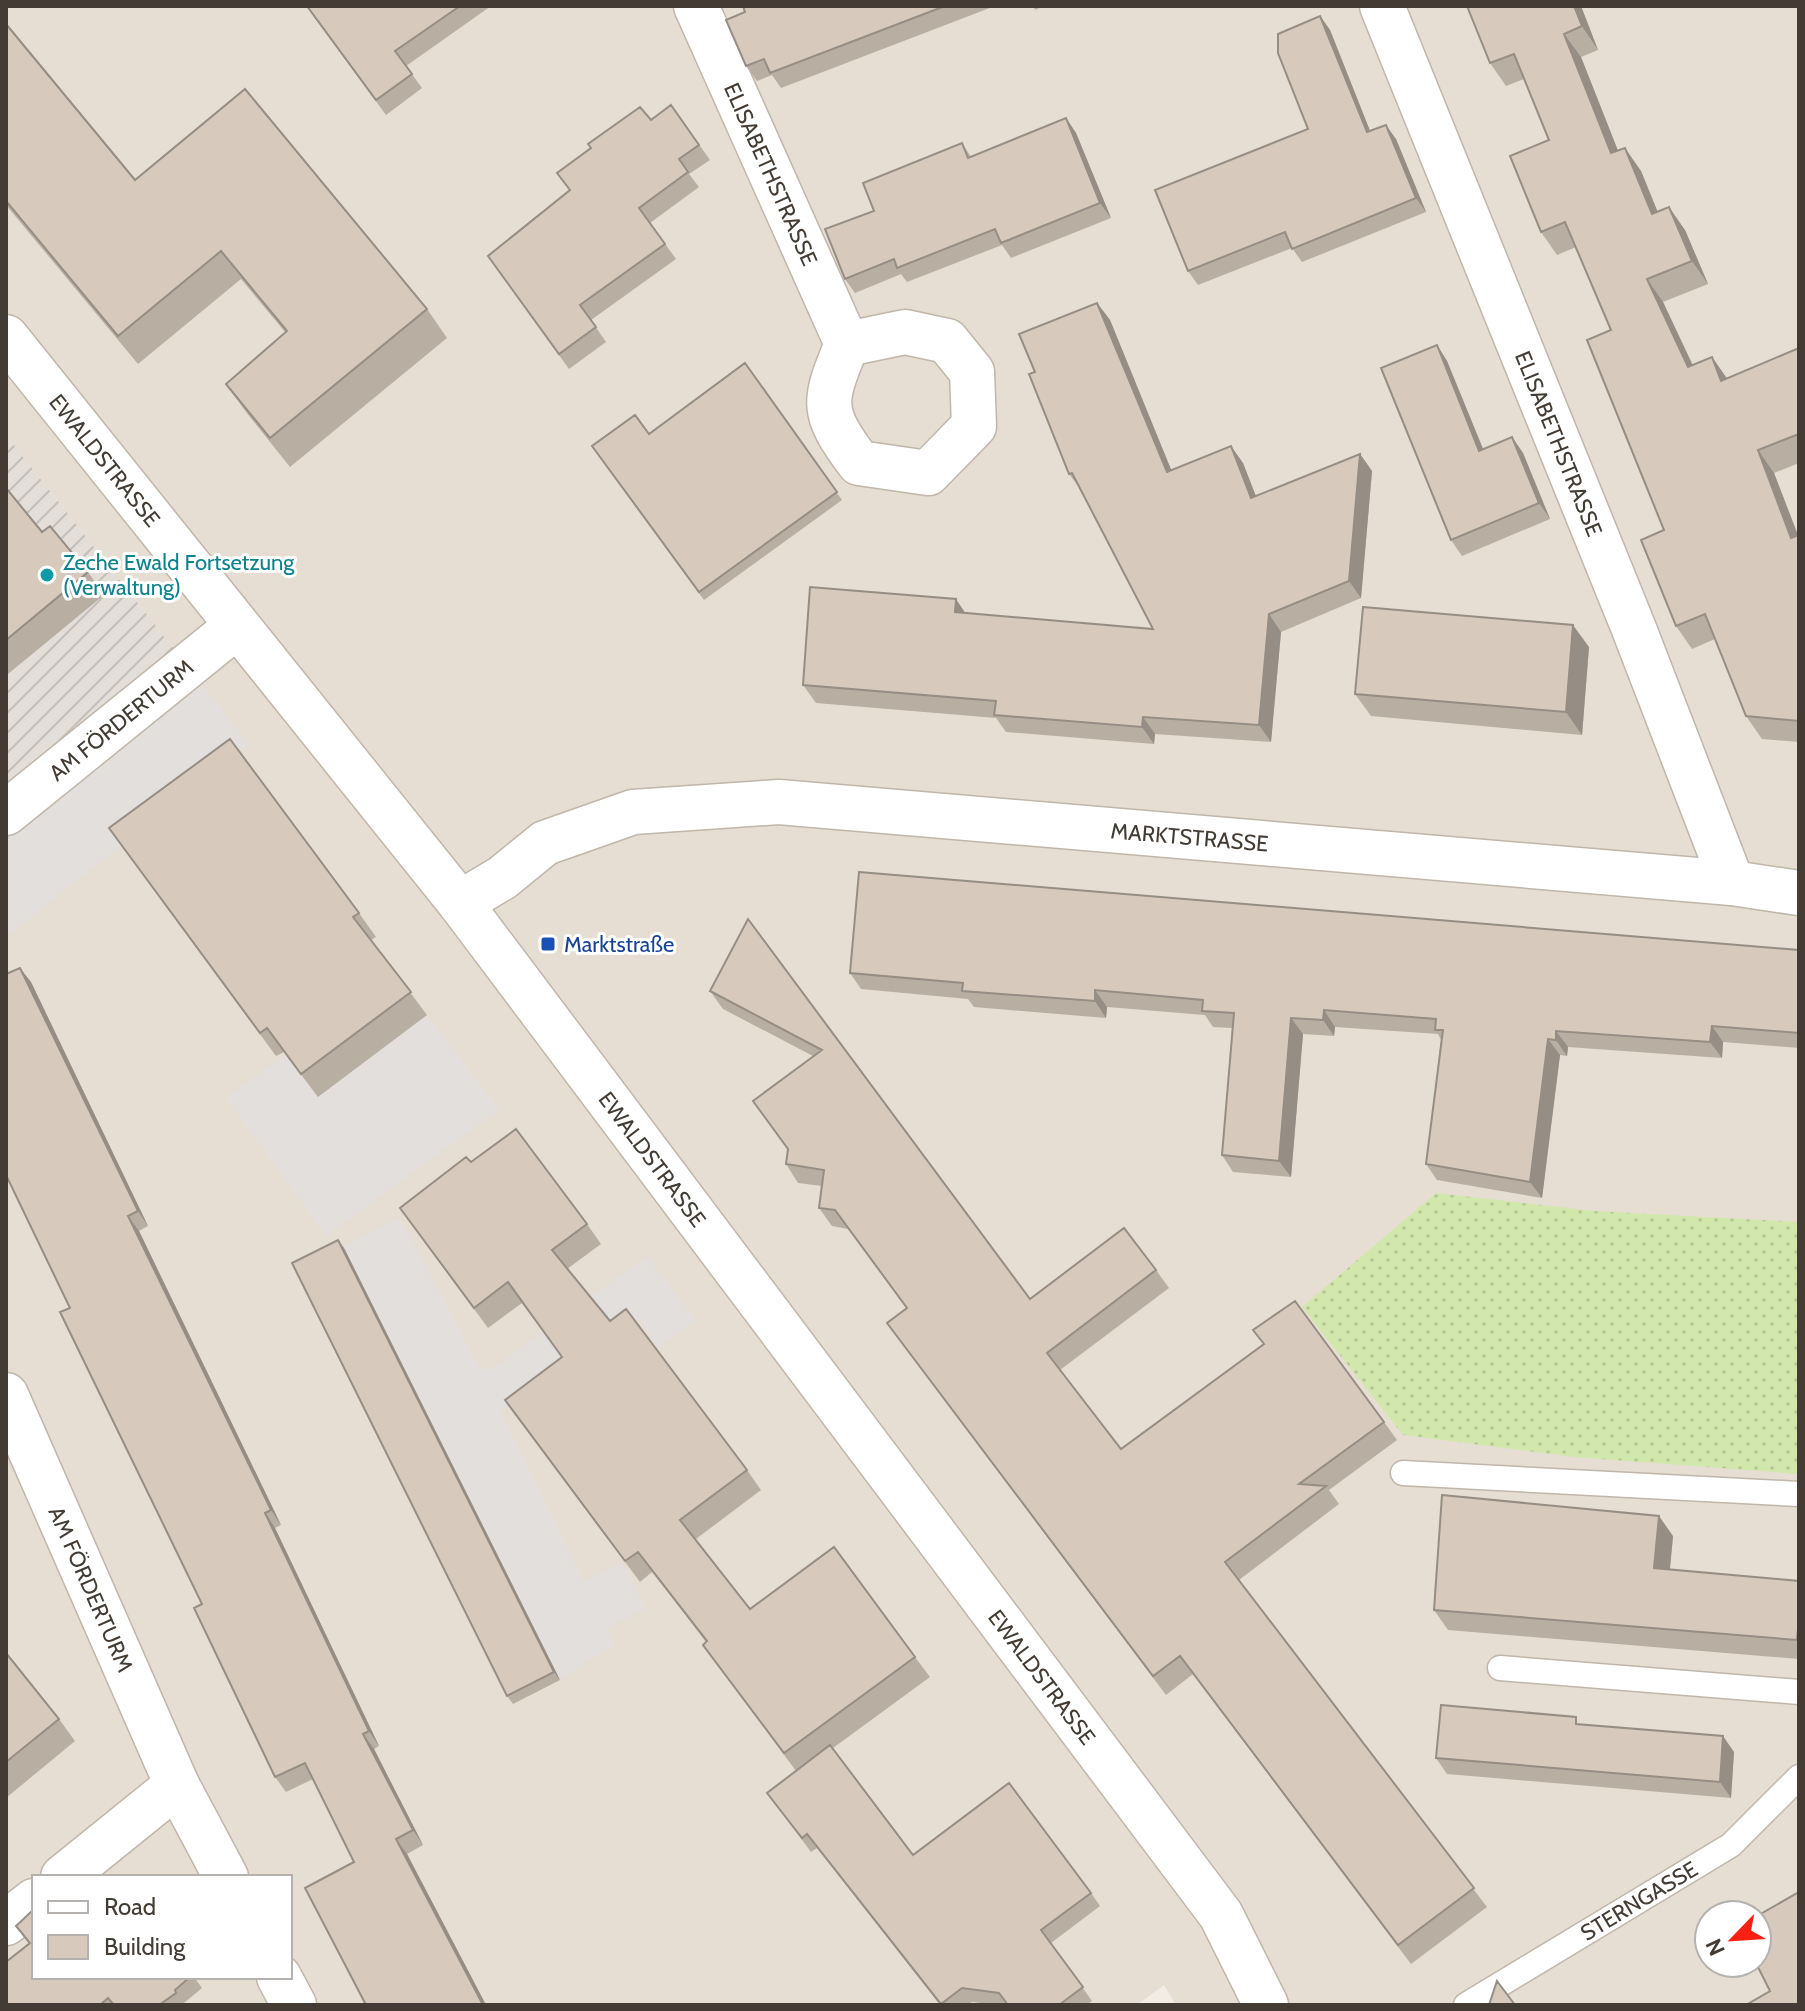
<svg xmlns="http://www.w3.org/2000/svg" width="1805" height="2011" viewBox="0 0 1805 2011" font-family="Cabin,sans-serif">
  <defs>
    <pattern id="industrial-furrows" width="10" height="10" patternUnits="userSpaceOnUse" patternTransform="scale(2)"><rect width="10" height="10" fill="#e4ded9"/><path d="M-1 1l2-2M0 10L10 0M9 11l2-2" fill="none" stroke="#c5bfbb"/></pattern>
    <pattern id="grass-dots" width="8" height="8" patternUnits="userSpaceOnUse" patternTransform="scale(2)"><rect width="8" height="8" fill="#d1e7ac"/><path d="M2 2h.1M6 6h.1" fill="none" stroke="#b5c795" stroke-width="1.8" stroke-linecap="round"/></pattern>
  </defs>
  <rect width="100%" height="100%" fill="#f2ece4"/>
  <!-- residential -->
  <path fill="#e6ded2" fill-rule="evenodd" d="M 6,6 L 1799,6 L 1799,2005 L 1176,2005 L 1164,1985 L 1137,2005 L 6,2005 L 6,812 L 188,667 L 6,435 ZM 34,1877 L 290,1877 L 290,1977 L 34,1977 ZM 1709,1915 L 1757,1915 L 1757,1963 L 1709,1963 Z"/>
  <!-- industrial -->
  <path fill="url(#industrial-furrows)" d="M 6,435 L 188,667 L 6,812 Z"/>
  <!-- grass -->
  <path fill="url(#grass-dots)" d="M 1436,1193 L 1594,1211 L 1799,1222 L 1799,1474 L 1574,1457 L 1403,1435 L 1302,1307 Z"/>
  <!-- parking -->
  <path fill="#e2dfdc" d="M 188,667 L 249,744 L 6,937 L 6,811 Z
    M 395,973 L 499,1110 L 326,1236 L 226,1098 Z
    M 397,1218 L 407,1231 L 478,1366 L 491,1370 L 646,1256 L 696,1320 L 659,1348 L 640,1321 L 623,1318 L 500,1411 L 583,1581 L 622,1562 L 645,1609 L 607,1629 L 614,1644 L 560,1680 L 513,1704 L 298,1271 Z"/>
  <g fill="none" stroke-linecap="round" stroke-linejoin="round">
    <!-- service casing -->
    <g stroke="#c0b6a9" stroke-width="27">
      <g id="service">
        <path d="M 1403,1473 L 1799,1494"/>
        <path d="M 1500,1668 L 1799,1692"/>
        <path id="s1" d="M 1466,2005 L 1731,1845 L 1799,1777"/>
      </g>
    </g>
    <!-- minor casing -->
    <g stroke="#c0b6a9" stroke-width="47">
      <g id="minor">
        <path id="s2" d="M 696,6 L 847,344 C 823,402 820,411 859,463 L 928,473 L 974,426 L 972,372 L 947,341 L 905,332 L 847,344"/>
        <path id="s3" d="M 1382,6 L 1634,629 L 1732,883"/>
        <path id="s4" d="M 6,813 L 237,626"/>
        <path id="s5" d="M 460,903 L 502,878 L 545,843 L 633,812 L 779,802 L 1732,883 L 1799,893"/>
        <path id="s6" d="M 6,1395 L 177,1785 L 63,1877"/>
        <path d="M 177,1785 L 226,1877"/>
        <path d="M 6,1923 L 34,1901"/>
        <path d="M 279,1977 L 294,2005"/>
      </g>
    </g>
    <!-- tertiary casing -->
    <g stroke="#c0b6a9" stroke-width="47">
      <g id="tertiary">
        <path id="s7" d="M 6,337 L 460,903 L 1221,1915 L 1266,2005"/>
      </g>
    </g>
    <!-- service -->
    <use href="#service" stroke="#fff" stroke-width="24"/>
    <!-- minor -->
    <use href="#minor" stroke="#fff" stroke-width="44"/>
    <!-- tertiary -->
    <use href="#tertiary" stroke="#fff" stroke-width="44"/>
  </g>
  <!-- wall -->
  <path fill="#b9aea2" d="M 306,6 L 491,6 L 406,66 L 422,88 L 386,115 Z
    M 743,6 L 995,6 L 781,88 L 772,75 L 757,81 L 746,66 L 745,12 Z
    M 1033,6 L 1044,6 L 1035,10 Z
    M 1467,6 L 1581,6 L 1598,50 L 1581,57 L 1618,151 L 1641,171 L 1657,211 L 1685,230 L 1708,284 L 1663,302 L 1693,365 L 1712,357 L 1727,379 L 1799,348 L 1799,463 L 1774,473 L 1798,535 L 1799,535 L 1799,742 L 1762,739 L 1746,716 L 1715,639 L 1692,649 L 1676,626 L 1664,530 L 1611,330 L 1576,247 L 1557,255 L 1541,232 L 1549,140 L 1524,79 L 1506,86 L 1490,63 Z
    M 1320,16 L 1330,30 L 1370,131 L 1396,139 L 1426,212 L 1302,262 L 1292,248 L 1198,285 L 1188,271 L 1308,129 Z
    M 6,24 L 135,180 L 427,309 L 447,338 L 290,467 L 246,412 L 226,384 L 285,332 L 241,279 L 138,364 L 6,205 Z
    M 671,105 L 710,160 L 689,174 L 699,187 L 650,223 L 676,259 L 591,320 L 606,342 L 569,369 L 488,256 L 570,190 L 651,120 Z
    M 1066,118 L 1076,133 L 1111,218 L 1011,258 L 1002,245 L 907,282 L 901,274 L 855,293 L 845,279 L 874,211 L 962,143 L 971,157 Z
    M 1097,303 L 1110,320 L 1171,470 L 1243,463 L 1256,496 L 1360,454 L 1372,471 L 1361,598 L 1281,632 L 1271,742 L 1155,734 L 1154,744 L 1006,732 L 996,718 L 816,703 L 803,685 L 966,613 L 1153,629 L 1082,491 L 1069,474 L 1035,372 Z
    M 1437,345 L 1447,361 L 1483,449 L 1512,437 L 1523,453 L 1550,519 L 1462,556 L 1451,540 Z
    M 745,363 L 842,500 L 704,600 L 598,454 L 649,434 Z
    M 6,488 L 42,532 L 88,572 L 104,595 L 8,674 L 6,672 Z
    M 1589,647 L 1582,735 L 1371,716 L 1355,694 Z
    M 109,828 L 359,913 L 376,937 L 371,940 L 427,1015 L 318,1097 L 284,1052 L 276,1056 Z
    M 748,919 L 1030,1299 L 1156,1270 L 1169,1288 L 1060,1370 L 1121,1449 L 1384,1422 L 1397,1440 L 1329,1490 L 1339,1504 L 1239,1580 L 1487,1907 L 1411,1964 L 1193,1674 L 1166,1695 L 887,1323 L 907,1308 L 848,1229 L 832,1226 L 819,1208 L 822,1186 L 798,1183 L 786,1164 L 813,1056 L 723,1009 L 710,991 Z
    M 1799,950 L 1799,1048 L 1723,1042 L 1722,1058 L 1568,1047 L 1567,1056 L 1560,1055 L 1542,1198 L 1437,1180 L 1426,1164 L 1441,1040 L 1438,1034 L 1335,1027 L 1334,1036 L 1303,1034 L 1291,1177 L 1233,1172 L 1222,1155 L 1232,1028 L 1213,1027 L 1205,1015 L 1107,1007 L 1106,1018 L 974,1007 L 968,999 L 861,989 L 850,973 Z
    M 31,982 L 148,1226 L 139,1231 L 281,1525 L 275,1528 L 379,1746 L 374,1749 L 423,1845 L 407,1854 L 486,2005 L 366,2005 L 354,1862 L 313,1779 L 286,1792 L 275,1777 L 202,1604 L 70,1308 Z
    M 471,1162 L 587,1224 L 601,1244 L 567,1269 L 610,1321 L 747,1470 L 761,1490 L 696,1539 L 750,1609 L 915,1657 L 930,1677 L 833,1748 L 913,1855 L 1091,1893 L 1100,1906 L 1051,1943 L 1092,2001 L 1086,2005 L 999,2005 L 972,2002 L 967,2005 L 940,2005 L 817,1848 L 811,1852 L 777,1806 L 796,1771 L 703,1645 L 706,1642 L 652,1572 L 640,1582 L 505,1400 L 562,1357 L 522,1303 L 488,1328 L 400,1208 Z
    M 344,1248 L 560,1680 L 513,1704 L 507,1696 Z
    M 1673,1536 L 1670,1569 L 1799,1581 L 1799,1659 L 1448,1630 L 1434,1610 Z
    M 6,1653 L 59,1719 L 75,1741 L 6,1798 Z
    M 1734,1752 L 1731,1798 L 1447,1774 L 1436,1758 Z
    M 34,1909 L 34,1977 L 194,1977 L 202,1988 L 184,2003 L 185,2005 L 6,2005 L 29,1944 L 16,1926 Z"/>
  <!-- shaded-wall -->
  <path fill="#968d84" d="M 1574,6 L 1581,6 L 1598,50 L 1582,26 Z
    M 1320,16 L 1330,30 L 1376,146 L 1367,132 Z
    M 1564,34 L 1581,57 L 1628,176 L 1611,153 Z
    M 1066,118 L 1076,133 L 1111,218 L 1100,203 Z
    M 1386,125 L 1396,139 L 1426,212 L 1416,198 Z
    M 1625,148 L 1641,171 L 1668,237 L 1652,214 Z
    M 1669,207 L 1685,230 L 1708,284 L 1692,261 Z
    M 1647,279 L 1663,302 L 1704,390 L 1688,367 Z
    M 1097,303 L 1110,320 L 1179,489 L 1167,472 Z
    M 1437,345 L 1447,361 L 1490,466 L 1479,451 Z
    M 1712,357 L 1728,380 L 1721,381 Z
    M 1512,437 L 1523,453 L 1550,519 L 1539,503 Z
    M 1231,446 L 1243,463 L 1263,515 L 1251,498 Z
    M 1758,450 L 1774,473 L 1799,538 L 1791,538 Z
    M 1360,454 L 1372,471 L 1361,598 L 1349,581 Z
    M 956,599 L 968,617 L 955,612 Z
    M 1269,614 L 1281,632 L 1271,742 L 1259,725 Z
    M 1573,625 L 1589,647 L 1582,735 L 1566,712 Z
    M 1143,717 L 1155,734 L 1154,744 L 1142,727 Z
    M 20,968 L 31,982 L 148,1226 L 138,1211 Z
    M 1095,990 L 1107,1007 L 1106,1018 L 1095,1001 Z
    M 1324,1010 L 1335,1027 L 1334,1036 L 1323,1020 Z
    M 1291,1018 L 1303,1034 L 1291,1177 L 1279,1161 Z
    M 1712,1026 L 1723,1042 L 1722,1058 L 1710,1042 Z
    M 1556,1031 L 1568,1047 L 1567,1056 L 1556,1040 Z
    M 1548,1039 L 1560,1055 L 1542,1198 L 1530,1182 Z
    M 128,1216 L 139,1231 L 281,1525 L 271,1510 Z
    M 338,1240 L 344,1248 L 560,1680 L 554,1672 Z
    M 265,1513 L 275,1528 L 379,1746 L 369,1731 Z
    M 1659,1516 L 1673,1536 L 1668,1588 L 1654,1568 Z
    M 363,1734 L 374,1749 L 423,1845 L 413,1830 Z
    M 1723,1736 L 1734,1752 L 1731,1798 L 1720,1782 Z
    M 396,1839 L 407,1854 L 486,2005 L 483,2005 Z"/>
  <!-- building -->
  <path fill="#d7cabc" stroke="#968d84" stroke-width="2" d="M 307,6 L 460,6 L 395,51 L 412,74 L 376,100 Z
    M 743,6 L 945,6 L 770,73 L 764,59 L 746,66 L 726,20 L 745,12 Z
    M 1467,6 L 1574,6 L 1582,26 L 1564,34 L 1611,153 L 1625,148 L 1652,214 L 1669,207 L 1692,261 L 1647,279 L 1688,367 L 1712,357 L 1721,381 L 1799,348 L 1799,434 L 1758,450 L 1791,538 L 1799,535 L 1799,721 L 1746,716 L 1705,614 L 1676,626 L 1641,540 L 1664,530 L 1587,340 L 1611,330 L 1565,222 L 1541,232 L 1510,156 L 1549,140 L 1514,54 L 1490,63 Z
    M 1320,16 L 1367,132 L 1386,125 L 1416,198 L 1292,249 L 1285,232 L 1188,271 L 1155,190 L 1308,129 L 1278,53 L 1278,34 Z
    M 6,24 L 135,180 L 245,89 L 427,309 L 270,438 L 226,384 L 287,331 L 221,251 L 118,336 L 6,201 Z
    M 671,105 L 699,145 L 679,159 L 688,172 L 639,208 L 665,244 L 580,305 L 596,327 L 559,354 L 488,256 L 570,190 L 557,173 L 591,148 L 588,144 L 640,107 L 651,120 Z
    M 1066,118 L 1100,203 L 1001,243 L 995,229 L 897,268 L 894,259 L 845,279 L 825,229 L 874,211 L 863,183 L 962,143 L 968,158 Z
    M 1097,303 L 1167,472 L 1231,446 L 1251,498 L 1360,454 L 1349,581 L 1269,614 L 1259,725 L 1143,717 L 1142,727 L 994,715 L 996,701 L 803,685 L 810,587 L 956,599 L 955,612 L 1153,629 L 1072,473 L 1069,474 L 1029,374 L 1035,372 L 1019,334 Z
    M 1437,345 L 1479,451 L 1512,437 L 1539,503 L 1451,540 L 1381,368 Z
    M 745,363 L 837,492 L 699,592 L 592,446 L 635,415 L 649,434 Z
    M 6,488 L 42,532 L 50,526 L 88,572 L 6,640 Z
    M 1363,607 L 1573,625 L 1566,712 L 1355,694 Z
    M 230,739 L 359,913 L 353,917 L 411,992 L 301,1074 L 267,1028 L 260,1033 L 109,828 Z
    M 859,872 L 1799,950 L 1799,1033 L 1712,1026 L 1710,1042 L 1556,1031 L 1556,1040 L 1548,1039 L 1530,1182 L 1426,1164 L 1443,1030 L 1435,1030 L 1436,1019 L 1324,1010 L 1323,1020 L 1291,1018 L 1279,1161 L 1222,1155 L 1234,1013 L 1202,1011 L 1203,1000 L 1095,990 L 1095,1001 L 962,991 L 963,983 L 850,973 Z
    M 748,919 L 1030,1299 L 1124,1228 L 1156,1270 L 1047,1353 L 1121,1449 L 1264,1344 L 1253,1330 L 1295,1301 L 1384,1422 L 1299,1484 L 1326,1486 L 1225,1562 L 1474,1888 L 1398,1945 L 1180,1656 L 1153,1676 L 887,1323 L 907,1308 L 835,1210 L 819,1208 L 824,1170 L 786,1164 L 788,1149 L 753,1101 L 822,1050 L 710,991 Z
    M 20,968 L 138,1211 L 128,1216 L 271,1510 L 265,1513 L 369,1731 L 363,1734 L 413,1830 L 396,1839 L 483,2005 L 366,2005 L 305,1888 L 354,1862 L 305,1763 L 275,1777 L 194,1608 L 202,1604 L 60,1312 L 70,1308 L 6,1175 L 6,974 Z
    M 516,1129 L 587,1224 L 552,1250 L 610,1321 L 626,1309 L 747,1470 L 680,1520 L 750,1609 L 834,1547 L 915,1657 L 784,1753 L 703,1645 L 707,1641 L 638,1552 L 625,1561 L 505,1400 L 562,1357 L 508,1282 L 474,1308 L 400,1208 L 466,1157 L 471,1162 Z
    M 338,1240 L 554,1672 L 507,1696 L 292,1263 Z
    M 1442,1495 L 1659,1516 L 1654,1568 L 1799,1581 L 1799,1618 L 1797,1640 L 1434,1610 Z
    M 6,1653 L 59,1719 L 6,1762 Z
    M 1441,1705 L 1576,1717 L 1576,1724 L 1723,1736 L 1720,1782 L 1436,1758 Z
    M 830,1745 L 913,1855 L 1009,1783 L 1091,1893 L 1041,1930 L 1083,1987 L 1059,2005 L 1008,2005 L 999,1993 L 962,1988 L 941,2004 L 807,1834 L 802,1838 L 767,1793 Z
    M 1799,1892 L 1799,2005 L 1746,2005 L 1770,1991 L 1756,1963 L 1757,1963 L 1757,1916 Z
    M 34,1909 L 34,1977 L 190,1977 L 175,1990 L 176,1993 L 159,2005 L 114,2005 L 108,1998 L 100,2005 L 6,2005 L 6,1962 L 30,1943 L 16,1926 Z
    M 1497,1981 L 1515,2005 L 1489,2005 Z"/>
  <!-- markers -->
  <circle fill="#0f9aa8" stroke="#fff" stroke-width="3" cx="47" cy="575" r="8"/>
  <rect fill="#1a4fb4" stroke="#fff" stroke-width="3" x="540" y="936" width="16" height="16" rx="4"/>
  <g text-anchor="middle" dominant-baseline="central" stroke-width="6" stroke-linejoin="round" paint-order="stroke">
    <!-- street labels -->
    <g font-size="22" fill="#443c34" stroke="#fff">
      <text stroke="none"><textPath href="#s2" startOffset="184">ELISABETHSTRASSE</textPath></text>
      <text stroke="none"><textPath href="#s3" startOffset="472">ELISABETHSTRASSE</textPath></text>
      <text stroke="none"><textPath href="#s7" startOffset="158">EWALDSTRASSE</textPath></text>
      <text stroke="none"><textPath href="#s4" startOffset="148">AM FÖRDERTURM</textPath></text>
      <text stroke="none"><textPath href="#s5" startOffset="756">MARKTSTRASSE</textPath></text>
      <text stroke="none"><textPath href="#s7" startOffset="1046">EWALDSTRASSE</textPath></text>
      <text stroke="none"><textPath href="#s6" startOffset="212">AM FÖRDERTURM</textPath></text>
      <text stroke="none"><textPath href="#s7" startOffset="1694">EWALDSTRASSE</textPath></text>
      <text stroke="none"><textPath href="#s1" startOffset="202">STERNGASSE</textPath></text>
    </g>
    <!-- culture labels -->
    <g font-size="22" fill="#0d838f" stroke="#fff" text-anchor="start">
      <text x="63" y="562">Zeche Ewald Fortsetzung<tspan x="63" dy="25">(Verwaltung)</tspan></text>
    </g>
    <!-- transit labels -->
    <g font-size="22" fill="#164399" stroke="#fff" text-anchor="start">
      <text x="564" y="944">Marktstraße</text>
    </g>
  </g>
  <!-- border -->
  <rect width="1805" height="2011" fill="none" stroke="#443c34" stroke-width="16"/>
  <!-- legend -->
  <rect x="32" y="1875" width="260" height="104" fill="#ffffff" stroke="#b4b1ae" stroke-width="2"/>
  <rect x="48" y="1901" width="40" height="12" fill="#ffffff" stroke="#b4b1ae" stroke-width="2"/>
  <text x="104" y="1915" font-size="24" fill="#443c34">Road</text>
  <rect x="48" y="1935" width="40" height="24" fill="#d7cabc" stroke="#b4b1ae" stroke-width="2"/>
  <text x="104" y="1955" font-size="24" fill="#443c34">Building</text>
  <!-- north arrow -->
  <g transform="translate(1733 1939) rotate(245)"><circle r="38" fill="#ffffff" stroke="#b4b1ae" stroke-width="2"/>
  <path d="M0-6L14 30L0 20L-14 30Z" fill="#fb2112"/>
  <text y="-12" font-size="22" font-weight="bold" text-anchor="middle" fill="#443c34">N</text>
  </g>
</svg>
